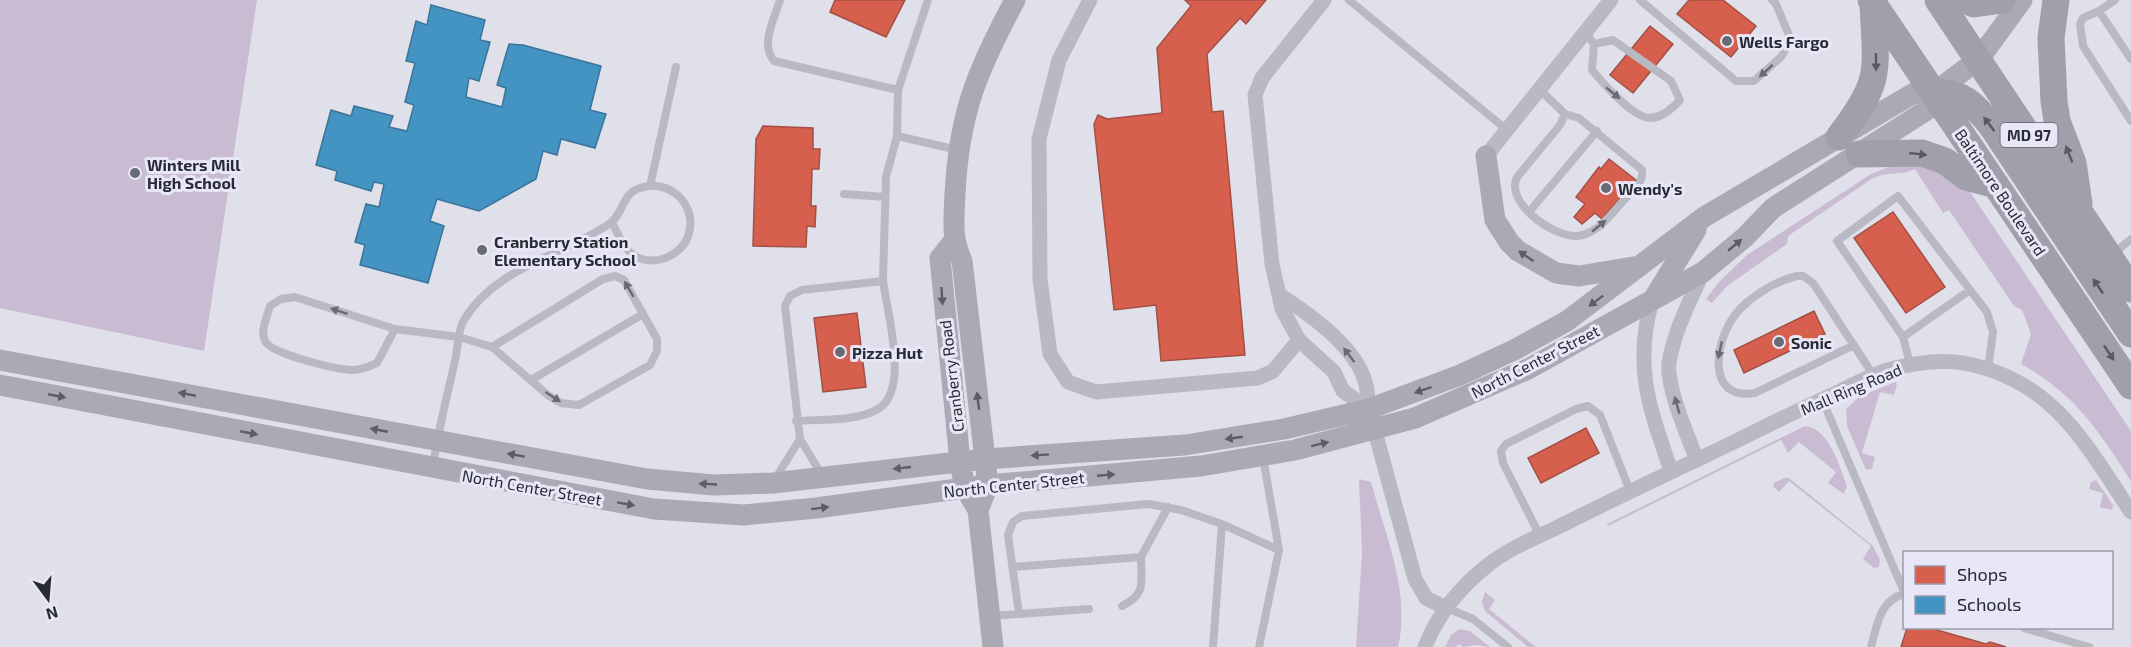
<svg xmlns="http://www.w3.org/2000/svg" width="2131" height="647" viewBox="0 0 2131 647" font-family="'Exo 2',sans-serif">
  <rect width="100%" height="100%" fill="#e0e0ea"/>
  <!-- green -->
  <path fill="#c9bbd1" d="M 0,0 L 257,0 L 204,351 L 0,308 Z
    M 1923,162 L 1968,189 L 2131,431 L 2131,481 C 2098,430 2076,395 2021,364 L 2031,334 L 2022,310 L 2014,306 L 1949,210 L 1943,213 L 1915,169 C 1902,176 1886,171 1873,178 L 1788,236 L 1787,244 L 1727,286 L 1712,303 L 1706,299 L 1718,283 L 1747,255 L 1871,174 L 1894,165 Z
    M 1895,382 L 1897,384 L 1894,395 L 1880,392 L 1862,453 L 1875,457 L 1872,469 L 1866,470 L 1847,426 L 1846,409 L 1859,397 Z
    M 1805,426 C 1830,429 1839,466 1847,486 L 1844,494 L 1828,483 L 1836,472 L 1799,442 L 1788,453 L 1781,440 L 1608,526 L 1607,524 Z
    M 1784,478 L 1789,478 L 1873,546 L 1880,560 L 1879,567 L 1874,568 L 1863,559 L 1871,546 L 1789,481 L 1779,492 L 1773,486 L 1774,483 Z
    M 1359,479 L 1371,482 C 1385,535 1411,592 1398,647 L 1356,647 L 1362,553 Z
    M 2096,480 L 2113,505 L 2112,510 L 2100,507 L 2103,493 L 2089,489 L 2091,482 Z
    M 1485,592 L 1495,600 L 1489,609 L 1536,647 L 1528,647 L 1485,611 L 1482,602 Z
    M 1460,629 L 1470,631 L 1490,647 L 1477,645 L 1463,647 L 1459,644 L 1456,647 L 1445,647 L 1451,635 Z"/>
  <!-- shops -->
  <path fill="#d6604d" stroke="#a25046" stroke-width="1.5" d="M 835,0 L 905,0 L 886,37 L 830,12 Z
    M 1185,0 L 1266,0 L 1246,24 L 1240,18 L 1207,54 L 1212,112 L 1223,111 L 1245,355 L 1161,361 L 1156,305 L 1114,310 L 1094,124 L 1098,115 L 1107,119 L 1162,113 L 1157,48 L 1191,6 Z
    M 1689,0 L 1723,0 L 1756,26 L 1731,57 L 1677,14 Z
    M 1650,26 L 1673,44 L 1633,93 L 1610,75 Z
    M 763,126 L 813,128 L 813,149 L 820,149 L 819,169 L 812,169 L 811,206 L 816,206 L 815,227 L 807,226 L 806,247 L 753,246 L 756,139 Z
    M 1609,159 L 1636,180 L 1602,219 L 1595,213 L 1582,224 L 1574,217 L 1585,204 L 1576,197 L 1599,167 L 1601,169 Z
    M 1893,212 L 1945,287 L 1906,313 L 1854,238 Z
    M 1814,311 L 1825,334 L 1744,373 L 1734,350 Z
    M 857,313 L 866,387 L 823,392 L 814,318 Z
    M 1586,428 L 1599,453 L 1541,483 L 1528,458 Z
    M 1907,628 L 1930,628 L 1986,644 L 1990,642 L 2006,647 L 1901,647 Z"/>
  <!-- schools -->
  <path fill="#4393c3" stroke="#3b7498" stroke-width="1.5" d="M 431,5 L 485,20 L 480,40 L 490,42 L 479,81 L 469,78 L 466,97 L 502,107 L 506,88 L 497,85 L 509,44 L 523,45 L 601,66 L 590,110 L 606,114 L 595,148 L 561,139 L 557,155 L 543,151 L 536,179 L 479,211 L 437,199 L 430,221 L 444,226 L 428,283 L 360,265 L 365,245 L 355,242 L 366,204 L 379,207 L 384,184 L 374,182 L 371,191 L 335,180 L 337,171 L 316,165 L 331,110 L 351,116 L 354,106 L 393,116 L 389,127 L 407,131 L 414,105 L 405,102 L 415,63 L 406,61 L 416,21 L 427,25 Z"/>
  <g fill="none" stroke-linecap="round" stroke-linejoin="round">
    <!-- lane -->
    <path stroke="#b9b9c3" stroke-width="8" d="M 780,0 C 774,20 760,44 774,61 L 898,90
      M 1349,0 L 1507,130
      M 1640,0 L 1736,81 L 1754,81 L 1781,57 L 1791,40 L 1776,4 L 1772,0
      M 2115,0 L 2099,11 L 2131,59
      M 2099,11 L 2083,18 L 2080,24 L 2083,46 L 2131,121
      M 1585,32 L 1594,44 L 1592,70 C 1602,82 1634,119 1651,118 C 1663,117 1672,109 1680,100 L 1671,81 L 1613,40 L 1594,44
      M 1539,89 L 1565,114 L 1579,118 L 1642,170 C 1644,183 1632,191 1624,200 C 1611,214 1598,234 1577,236 C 1554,238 1502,201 1518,176 L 1560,125 L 1565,114
      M 897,136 L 958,150
      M 650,186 L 676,67
      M 844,194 L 885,197
      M 1529,212 L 1597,131
      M 2114,253 L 2131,239
      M 395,329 L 377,363 C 368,367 361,370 351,370 C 335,369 271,354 265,341 C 260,331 267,317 270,306 L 281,299 L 295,297 L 395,329 L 459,337 L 492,347 L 549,396 L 561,403 L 579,405 L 650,365 L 657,351 L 657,339 L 624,280 L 615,276 L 603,279 L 492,347
      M 1903,337 L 1970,290
      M 1854,345 L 1755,393 C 1705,401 1715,341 1735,315 C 1748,298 1775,281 1797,276 L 1803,276 L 1813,283 L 1874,376
      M 1910,364 L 1903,337 L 1837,241 L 1898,196 L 1987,312 L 1993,332 L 1988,369
      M 531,380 L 643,314
      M 1822,399 L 1904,592
      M 796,421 C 821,419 856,422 878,409 C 910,391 887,311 883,281
      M 800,439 L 785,306 L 790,296 L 802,290 L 883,281 L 886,177 L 897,136 L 898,90 L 928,0
      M 433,467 C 438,429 448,393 456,356 C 458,345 458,329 464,320 C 495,268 561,256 609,224 C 624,214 621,194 640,188 C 669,178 697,204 689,233 C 683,258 646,271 628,250 C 621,243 617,231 612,223
      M 775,479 L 800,439 L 822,475
      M 1222,524 L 1279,550
      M 1540,536 L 1503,463 L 1501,451 L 1506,444 L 1576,409 L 1588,406 L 1600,415 L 1630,491
      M 1012,567 L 1141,557 L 1168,507
      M 1122,606 C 1147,594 1141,582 1141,557
      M 1447,608 L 1473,619 L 1508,647
      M 1019,614 L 1089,609
      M 991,616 L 1019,614 L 1008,535 L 1013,522 L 1022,516 L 1148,504 L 1181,510 L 1222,524 L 1213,647
      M 2024,628 L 2089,647
      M 1259,647 L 1279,550 L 1263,457
      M 1871,647 C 1877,625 1880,600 1904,594"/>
    <!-- street -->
    <path stroke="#b9b9c3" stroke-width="15" d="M 1090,0 L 1059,60 L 1039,139 L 1040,279 L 1050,354 L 1068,382 L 1096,392 L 1258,378 L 1273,371 L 1299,340
      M 1324,0 L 1262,78 L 1255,95 L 1272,264 L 1282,309 L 1299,340 L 1334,372 L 1343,391 L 1369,409
      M 1486,156 L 1611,0
      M 1281,296 C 1311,315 1358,348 1366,385 C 1368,393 1368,401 1369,409 L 1415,579 L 1426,598 L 1446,608
      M 1652,301 C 1633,367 1650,409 1671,471
      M 1697,460 C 1688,437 1666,386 1669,363 C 1674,331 1690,301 1703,272
      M 1425,647 C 1437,615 1461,586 1488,565 C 1508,549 1533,539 1556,528 C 1606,503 1656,479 1707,455 C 1749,435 1791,413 1834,394 C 1851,386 1869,376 1888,370 C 1913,363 1938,359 1964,363 C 2053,380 2085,443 2131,512"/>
    <!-- secondary -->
    <path stroke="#aaaab4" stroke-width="21" d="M 1486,156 L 1495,220 L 1509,242 L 1518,251 L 1556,273 L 1579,276 L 1639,266
      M 953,242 L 940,258 L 960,462 L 965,488 L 978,510 L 993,647
      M 1654,298 L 1696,230
      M 0,360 L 647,479 L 714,485 L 773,483 L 985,459 L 1185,445 L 1284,429 L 1369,409 L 1460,375 L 1514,350 L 1567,321 L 1704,217 L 1914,93 L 1935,92
      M 0,385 L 654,509 L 744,515 L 816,508 L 988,485 L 1201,466 L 1295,450 L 1415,418 L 1528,369 L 1703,272 L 1745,237 L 1773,208 L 1927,110 L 1935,92 L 1979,59 L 2022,0
      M 978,510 L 988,485 L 962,261 C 951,237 954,221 955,194 C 959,113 977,71 1015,0"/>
    <!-- highway -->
    <path stroke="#9fa0a9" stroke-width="27" d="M 1871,0 L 2131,386
      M 1938,0 L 2131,289
      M 1964,0 L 1974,4 L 2002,0
      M 2056,0 L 2051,38 L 2054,101 L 2057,121 L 2073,163 L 2079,204
      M 1935,92 C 1963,92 1974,105 1991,125 L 2131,334
      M 1839,137 C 1883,80 1876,72 1873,4
      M 1859,154 L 1922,153 L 1945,161 L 1966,177 L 1996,185"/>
  </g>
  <!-- one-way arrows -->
  <defs><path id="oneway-solid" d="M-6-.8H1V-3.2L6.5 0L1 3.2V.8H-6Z" transform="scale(1.5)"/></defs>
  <g fill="#585963">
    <use href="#oneway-solid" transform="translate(1876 62) rotate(89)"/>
    <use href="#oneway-solid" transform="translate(1989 124) rotate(-127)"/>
    <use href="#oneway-solid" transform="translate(1918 154) rotate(6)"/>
    <use href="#oneway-solid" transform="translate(2069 154) rotate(-112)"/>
    <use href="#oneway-solid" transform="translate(2098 286) rotate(-124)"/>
    <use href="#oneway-solid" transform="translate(2109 353) rotate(56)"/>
  </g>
  <g fill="#696a74">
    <use href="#oneway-solid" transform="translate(1766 71) rotate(138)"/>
    <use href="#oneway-solid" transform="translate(1613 93) rotate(39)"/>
    <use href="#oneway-solid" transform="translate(1599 226) rotate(-39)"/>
    <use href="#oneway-solid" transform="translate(629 289) rotate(-120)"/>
    <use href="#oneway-solid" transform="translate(339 311) rotate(-162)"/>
    <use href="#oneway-solid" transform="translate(1720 350) rotate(102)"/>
    <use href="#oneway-solid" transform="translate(1349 355) rotate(-127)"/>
    <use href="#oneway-solid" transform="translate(553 397) rotate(33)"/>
    <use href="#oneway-solid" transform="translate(1677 405) rotate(-106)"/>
  </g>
  <g fill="#5c5d67">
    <use href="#oneway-solid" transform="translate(1735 245) rotate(-40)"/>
    <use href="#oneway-solid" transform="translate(1526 256) rotate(-146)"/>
    <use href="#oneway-solid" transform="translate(942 296) rotate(86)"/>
    <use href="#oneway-solid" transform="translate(1596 301) rotate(143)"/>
    <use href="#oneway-solid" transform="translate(1423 390) rotate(161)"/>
    <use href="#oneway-solid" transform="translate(187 394) rotate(-169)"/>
    <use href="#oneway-solid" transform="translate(57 396) rotate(11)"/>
    <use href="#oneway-solid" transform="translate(978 401) rotate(-97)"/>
    <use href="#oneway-solid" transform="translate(379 430) rotate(-169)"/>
    <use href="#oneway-solid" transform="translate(249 433) rotate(11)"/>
    <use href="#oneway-solid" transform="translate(1234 438) rotate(172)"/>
    <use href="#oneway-solid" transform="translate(1320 444) rotate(-14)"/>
    <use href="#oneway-solid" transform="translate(516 455) rotate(-170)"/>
    <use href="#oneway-solid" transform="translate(1040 455) rotate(176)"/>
    <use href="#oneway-solid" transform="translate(902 468) rotate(174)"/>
    <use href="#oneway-solid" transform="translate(1106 475) rotate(-5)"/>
    <use href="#oneway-solid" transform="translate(708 484) rotate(-177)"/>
    <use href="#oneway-solid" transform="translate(626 504) rotate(10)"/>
    <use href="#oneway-solid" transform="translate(820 508) rotate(-7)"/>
  </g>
  <!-- markers -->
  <g fill="#686a74" stroke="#e8e7f7" stroke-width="2">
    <circle cx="1727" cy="41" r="6"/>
    <circle cx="135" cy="173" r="6"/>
    <circle cx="1606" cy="188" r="6"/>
    <circle cx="482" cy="250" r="6"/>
    <circle cx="1779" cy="342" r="6"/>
    <circle cx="840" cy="352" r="6"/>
  </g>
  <g text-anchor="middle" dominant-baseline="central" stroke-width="6" stroke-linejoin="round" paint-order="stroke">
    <!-- shield labels -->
    <rect fill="#e8e7f7" stroke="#62636e" stroke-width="1.5" x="2000.5" y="123" width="57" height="24" rx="4.5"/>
    <g font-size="15" font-weight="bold" fill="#282a34">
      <text x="2029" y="135">MD 97</text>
    </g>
    <!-- poi labels -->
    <g font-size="16" font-weight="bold" fill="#282a34" stroke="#e8e7f7" text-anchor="start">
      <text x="1739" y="41">Wells Fargo</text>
      <text x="147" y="164">Winters Mill<tspan x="147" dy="18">High School</tspan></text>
      <text x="1618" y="188">Wendy's</text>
      <text x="494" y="241">Cranberry Station<tspan x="494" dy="18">Elementary School</tspan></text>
      <text x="1791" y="342">Sonic</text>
      <text x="852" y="352">Pizza Hut</text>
    </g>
    <!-- street labels -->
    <g font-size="16" fill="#282a34" stroke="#e8e7f7">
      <text transform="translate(2001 192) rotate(56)">Baltimore Boulevard</text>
      <text transform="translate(1535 361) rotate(-27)">North Center Street</text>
      <text transform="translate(951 376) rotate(-97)">Cranberry Road</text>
      <text transform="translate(1851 389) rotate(-23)">Mall Ring Road</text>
      <text transform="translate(1014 484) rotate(-6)">North Center Street</text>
      <text transform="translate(532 487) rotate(10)">North Center Street</text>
    </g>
  </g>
  <!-- legend -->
  <rect x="1903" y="551" width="210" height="78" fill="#e8e7f7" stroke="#9b9ba9" stroke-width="1.5"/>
  <rect x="1915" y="566" width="30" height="18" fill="#d6604d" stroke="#9b9ba9" stroke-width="1.5"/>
  <text x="1957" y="581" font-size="18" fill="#282a34">Shops</text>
  <rect x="1915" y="596" width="30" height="18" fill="#4393c3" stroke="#9b9ba9" stroke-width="1.5"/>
  <text x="1957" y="611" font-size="18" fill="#282a34">Schools</text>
  <!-- north arrow -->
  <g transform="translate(48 599) rotate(164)" stroke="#e8e7f7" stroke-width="4.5" paint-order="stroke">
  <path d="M0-4.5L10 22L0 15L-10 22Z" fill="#282a34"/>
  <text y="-9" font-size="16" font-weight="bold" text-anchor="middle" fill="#282a34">N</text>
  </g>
</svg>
